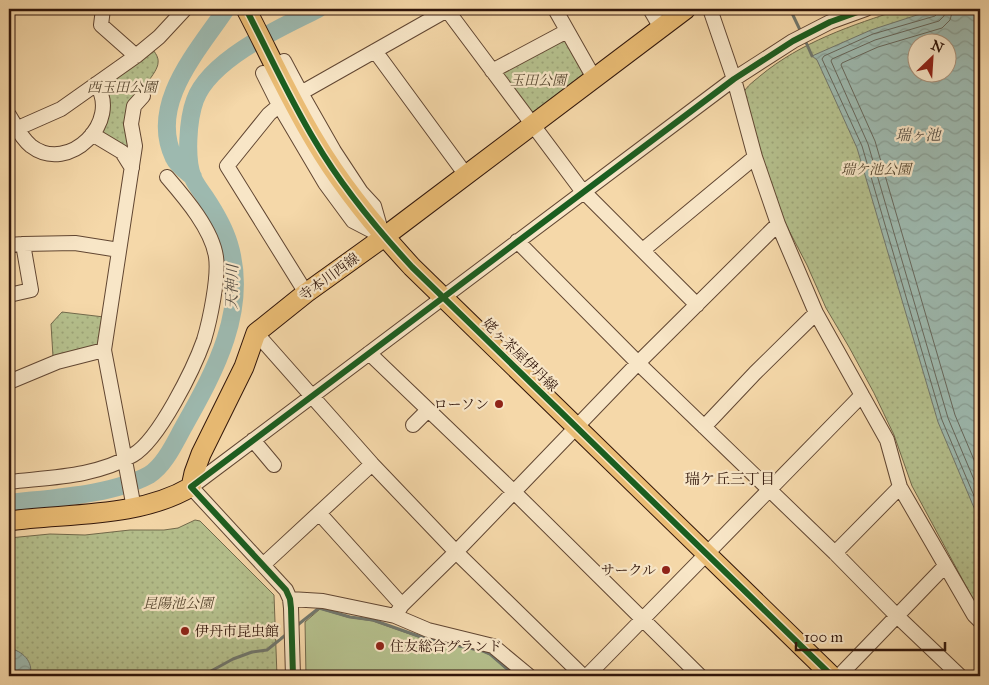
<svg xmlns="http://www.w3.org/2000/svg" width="989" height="685" viewBox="0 0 989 685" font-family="'IM FELL Great Primer','Noto Serif JP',serif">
  <defs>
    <pattern id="grass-dots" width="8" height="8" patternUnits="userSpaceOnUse" patternTransform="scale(1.25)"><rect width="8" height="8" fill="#b5c08d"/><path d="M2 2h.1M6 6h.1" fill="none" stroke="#9ca478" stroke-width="1.8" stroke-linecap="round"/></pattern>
    <pattern id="water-waves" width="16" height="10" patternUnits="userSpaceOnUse" patternTransform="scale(1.25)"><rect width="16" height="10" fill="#9db9af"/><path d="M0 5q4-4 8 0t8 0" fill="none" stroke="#889e95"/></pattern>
  </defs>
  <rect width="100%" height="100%" fill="#f5d8a9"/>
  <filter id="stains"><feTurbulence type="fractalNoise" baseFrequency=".004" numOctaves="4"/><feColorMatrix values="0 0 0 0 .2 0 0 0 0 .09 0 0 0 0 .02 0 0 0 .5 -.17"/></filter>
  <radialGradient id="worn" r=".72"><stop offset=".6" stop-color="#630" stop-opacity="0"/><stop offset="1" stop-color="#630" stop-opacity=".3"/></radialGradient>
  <!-- grass -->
  <path fill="url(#grass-dots)" stroke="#726a4c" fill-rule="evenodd" d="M 902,9 L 980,9 L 980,609 L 973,599 L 912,486 L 894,435 L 874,393 L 849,347 L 826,308 L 807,265 L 784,221 L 742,99 C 743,88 752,83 760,76 C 801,42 852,25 902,9 ZM 916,42 L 946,42 L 946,72 L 916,72 Z
    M 564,35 L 589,73 L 531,115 L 497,71 Z
    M 152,48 C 155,53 159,57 158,63 C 158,72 138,94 130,100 L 125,123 L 130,141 L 128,151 L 102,136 C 99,122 108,110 107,97 C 107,91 105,87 106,81 Z
    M 62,312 L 104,317 L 103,345 L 53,357 L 51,324 Z
    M 195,520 L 200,521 L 274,595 L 277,676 L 9,676 L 9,538 L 50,534 L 85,535 L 130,530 L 164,530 L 178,528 Z"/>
  <!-- garden -->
  <path fill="#b5c08d" stroke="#726a4c" d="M 320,609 L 347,617 L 373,621 L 427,640 L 484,652 L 490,655 L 514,676 L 306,676 L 305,622 Z"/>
  <!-- water -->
  <path fill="url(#water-waves)" stroke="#71776d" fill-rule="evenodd" d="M 944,9 L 980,9 L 980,522 L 938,422 L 857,148 L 817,60 L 812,56 L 871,30 L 917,15 ZM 916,42 L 946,42 L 946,72 L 916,72 Z
    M 9,648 C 22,651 34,661 30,676 L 9,676 Z"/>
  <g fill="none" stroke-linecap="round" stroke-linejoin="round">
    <!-- shore -->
    <path stroke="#66675c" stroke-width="1" d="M 939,9 L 938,13 L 935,16 L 873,34 L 824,56 L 822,59 L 862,146 L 942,420 L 980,510
      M 945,9 L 944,16 L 939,21 L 875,40 L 832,59 L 831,61 L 868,144 L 948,418 L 980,494
      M 953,9 L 950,20 L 942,28 L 878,47 L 842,63 L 841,65 L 875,141 L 955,415 L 980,474"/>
    <!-- stream -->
    <path stroke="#71776d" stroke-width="3" d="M 790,9 L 801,32
      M 805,40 L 812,56
      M 295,627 L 319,608 L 350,617 L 373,620 L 427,639 L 483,651 L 490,654 L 515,676
      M 202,676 L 233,659 L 252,652 L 267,650 L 288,633"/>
    <!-- river -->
    <path stroke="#9db9af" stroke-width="18" d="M 193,177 C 187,172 177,165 174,158 C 148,104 198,51 226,9
      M 9,503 C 51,498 112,495 149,475 C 165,465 175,442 184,426 C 215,371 249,309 229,244 C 224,227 215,212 205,197 C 201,191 196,185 193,178 C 185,159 188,119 195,100 C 210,59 281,27 318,9"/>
    <!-- minor casing -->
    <g stroke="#614632" stroke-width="16">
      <path id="minor" d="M 103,9 L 101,25 L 136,56
        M 555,9 L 594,78
        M 650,9 L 661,28
        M 710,9 L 734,79 L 755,157 L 778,224 L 816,313 L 887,440 L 900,487 L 974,615 L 980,621
        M 447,10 L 580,188 L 697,305
        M 375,51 L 466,175
        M 284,61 L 301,93 L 334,151 L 361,192 L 374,206 L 380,227
        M 492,71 L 567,31
        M 263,73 L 279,105 L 325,183 L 353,221 L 380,235
        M 299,94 L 449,9
        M 282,103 L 269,114 L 227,166 L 306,293
        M 9,115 C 15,125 21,138 31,146 C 69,175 122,121 96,84
        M 9,132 L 61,109 L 136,56 L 159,37 L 185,9
        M 92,134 L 122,152 L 132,168
        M 517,241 L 638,363 L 835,553 L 897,616 L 960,676
        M 9,245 L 23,244
        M 643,250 L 755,157
        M 9,295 L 31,290 L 23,244 L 75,243 L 119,250
        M 256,333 L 372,464 L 456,552 L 638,363 L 778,224
        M 104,350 L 135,146 L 131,124 L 134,106 L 143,96
        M 369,353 L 514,492 L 700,676
        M 9,382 L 57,362 L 104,350 L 134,508
        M 413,425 L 428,410
        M 704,427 L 755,373 L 816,313
        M 253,440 L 274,465
        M 9,482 C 52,477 95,477 133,455 C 159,440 194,368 204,340 C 210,320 219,277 216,257 C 212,229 185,198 167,177
        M 319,513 L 402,605
        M 835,553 L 900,487
        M 264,564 L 372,464
        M 290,599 L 323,601 L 395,616
        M 293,676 L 291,608 L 290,599 L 286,590 L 191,487 L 734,79 L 793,41 L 830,22 L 866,9
        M 529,676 L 493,646 L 428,630 L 395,616 L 402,605 L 456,552 L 583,676
        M 587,676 L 862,395
        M 839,676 L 945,566"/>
    </g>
    <!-- major casing -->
    <g stroke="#30150a" stroke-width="21">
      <path id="major" d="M 246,9 C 269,53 289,98 315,141 C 342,187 376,228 412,267 L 832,676
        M 9,521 C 68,513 138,518 191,487 L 194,473 L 201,454 L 244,367 L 256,333 L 306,293 L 384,237 L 686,9"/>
    </g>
    <!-- minor -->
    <use href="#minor" stroke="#f8e6c7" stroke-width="14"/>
    <!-- major -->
    <use href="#major" stroke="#eabc74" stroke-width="19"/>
    <!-- cycleway casing -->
    <g stroke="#f8e6c7" stroke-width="9">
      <path id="cycleway" d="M 246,9 C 269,53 289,98 315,141 C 342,187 376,228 412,267 L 832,676
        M 293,676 L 291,608 L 290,599 L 286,590 L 191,487 L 734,79 L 793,41 L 830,22 L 866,9"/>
    </g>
    <!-- cycleway -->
    <use href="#cycleway" stroke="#1b5e20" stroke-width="6"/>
  </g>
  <!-- markers -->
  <g fill="#8f2418" stroke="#f8e6c7" stroke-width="2">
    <circle cx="499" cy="404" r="5"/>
    <circle cx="666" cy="570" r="5"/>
    <circle cx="185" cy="631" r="5"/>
    <circle cx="380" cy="646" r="5"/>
  </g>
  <g text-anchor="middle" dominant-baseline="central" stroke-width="4.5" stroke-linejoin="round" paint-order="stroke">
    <!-- park labels -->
    <g font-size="14" font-style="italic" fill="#584831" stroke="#f8e6c7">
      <text x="538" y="80">玉田公園</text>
      <text x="122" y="87">西玉田公園</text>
      <text x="876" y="169">瑞ケ池公園</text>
      <text x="178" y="603">昆陽池公園</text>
    </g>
    <!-- street labels -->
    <g font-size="14" fill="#30150a" stroke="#f8e6c7">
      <text transform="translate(329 277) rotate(-36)">寺本川西線</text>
      <text transform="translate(520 355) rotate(44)">姥ヶ茶屋伊丹線</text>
    </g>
    <!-- poi labels -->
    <g font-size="14" fill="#30150a" stroke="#f8e6c7" text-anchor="end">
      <text x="489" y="404">ローソン</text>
      <text x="656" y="570">サークル</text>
      <text x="195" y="631" text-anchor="start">伊丹市昆虫館</text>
      <text x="390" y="646" text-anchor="start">住友総合グランド</text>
    </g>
    <!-- water labels -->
    <g font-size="15" font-style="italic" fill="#564e44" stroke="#f8e6c7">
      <text x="918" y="135">瑞ヶ池</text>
      <text transform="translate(232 287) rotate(-89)">天神川</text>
    </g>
    <!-- neighbourhood labels -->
    <g font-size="15" fill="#30150a" stroke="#f8e6c7">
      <text x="730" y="479">瑞ケ丘三丁目</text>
    </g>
  </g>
  <!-- margin -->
  <rect width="989" height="685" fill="none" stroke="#f5d8a9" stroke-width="30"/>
  <rect x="10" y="10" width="969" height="665" fill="none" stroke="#30150a" stroke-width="2.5"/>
  <rect x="15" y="15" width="959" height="655" fill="none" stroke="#30150a"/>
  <!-- north arrow -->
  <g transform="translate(932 58) rotate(25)"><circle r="24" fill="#f8e6c7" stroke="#a8927b"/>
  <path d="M0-4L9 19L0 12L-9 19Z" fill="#8f2418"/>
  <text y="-8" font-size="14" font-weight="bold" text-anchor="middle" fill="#30150a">N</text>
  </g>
  <!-- scale -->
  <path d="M796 642v8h149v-8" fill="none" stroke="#30150a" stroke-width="2.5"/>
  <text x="804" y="642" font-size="15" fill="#30150a" stroke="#f8e6c7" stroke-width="4" paint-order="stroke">100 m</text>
  <rect width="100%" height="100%" filter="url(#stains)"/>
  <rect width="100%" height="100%" fill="url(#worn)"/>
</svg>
